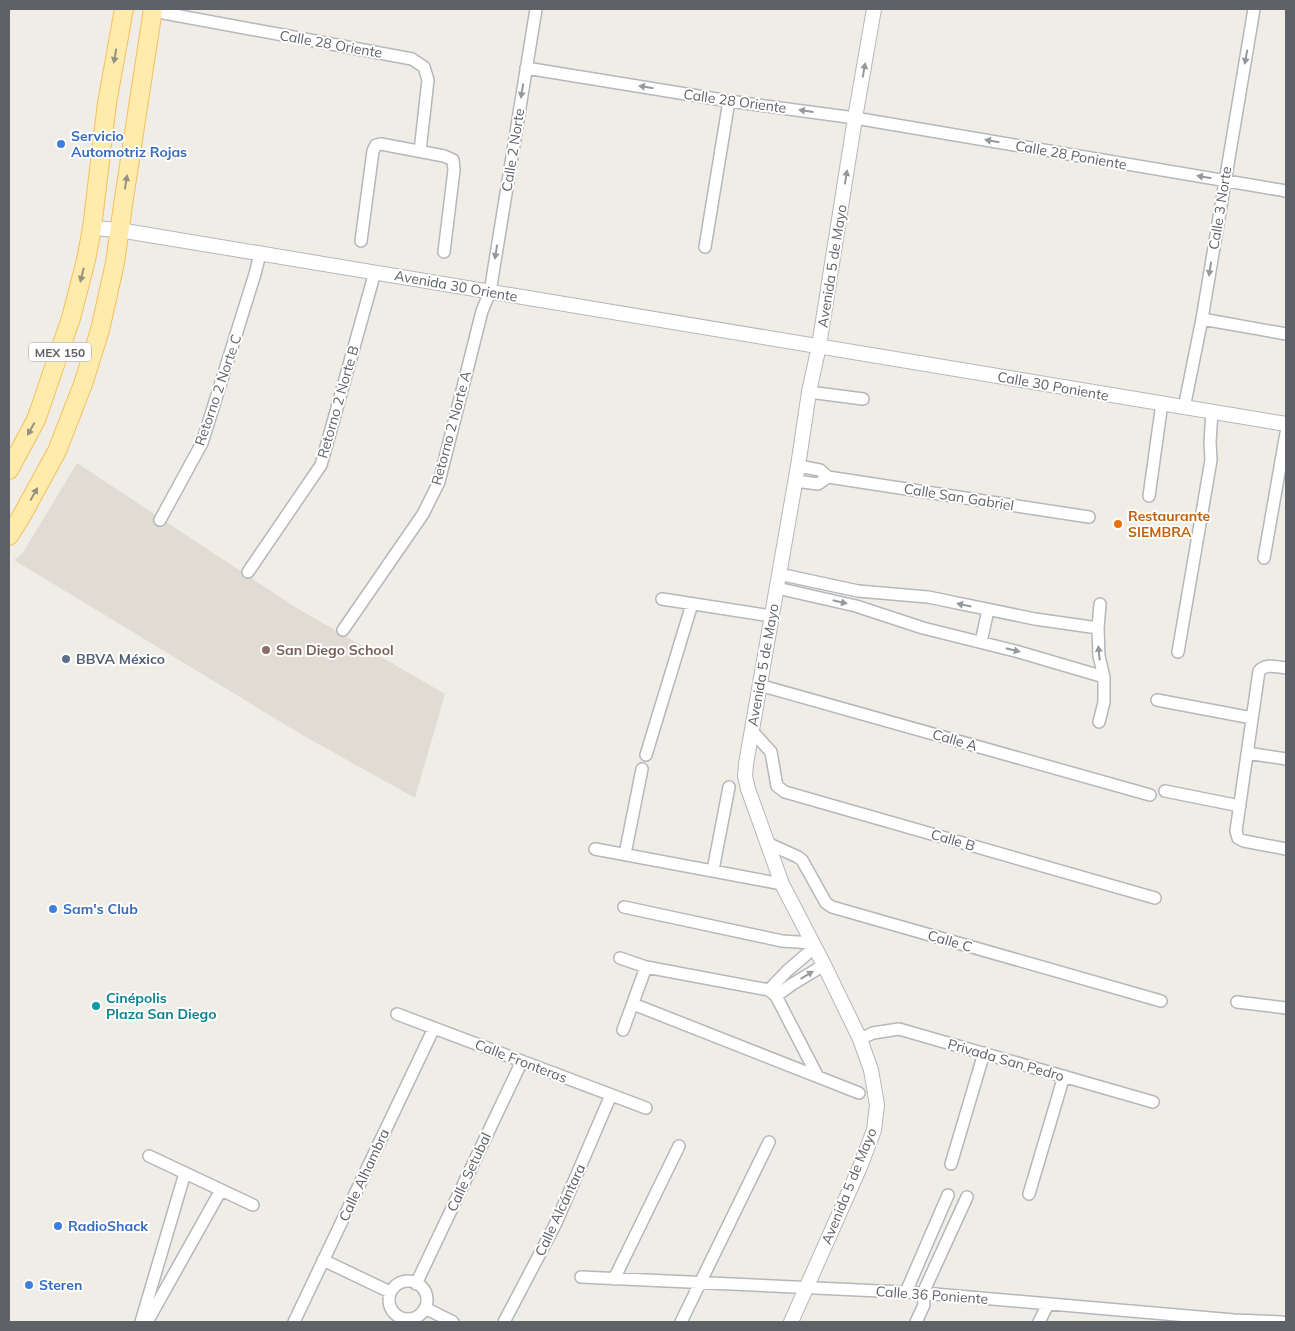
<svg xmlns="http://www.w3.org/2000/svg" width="1295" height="1331" viewBox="0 0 1295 1331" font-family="Mulish,sans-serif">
  <rect width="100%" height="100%" fill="#f0ede6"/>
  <!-- education -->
  <path fill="#e0dcd4" d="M 77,463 L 295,607 L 445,694 L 415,798 L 304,736 L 14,560 L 22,554 Z"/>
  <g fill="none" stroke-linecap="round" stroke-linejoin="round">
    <!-- minor casing -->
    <g stroke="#b4b7bb" stroke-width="14">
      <path id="minor" d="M 153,11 L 412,59 L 424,67 L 428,80 L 420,151
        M 526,68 L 729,101 L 855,118 L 1286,191
        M 361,241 L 373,151 L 376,145 L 381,144 L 444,156 L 453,160 L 454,170 L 444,252
        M 705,247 L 729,101
        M 1202,319 L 1286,334
        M 809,392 L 863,399
        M 1184,408 L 1202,319 L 1254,9
        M 798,466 L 820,470 L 828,477 L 1089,517
        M 795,481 L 818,484 L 828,477
        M 1149,496 L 1162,403
        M 160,520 L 202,443 L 255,274 L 260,254
        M 1264,558 L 1286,433
        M 248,572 L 321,465 L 375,272
        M 779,574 L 858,591 L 928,597 L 1035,619 L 1098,628
        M 777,588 L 856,606 L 923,628 L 1019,652 L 1104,677
        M 662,599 L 771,616
        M 343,630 L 423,514 L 439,482 L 482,311 L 490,292 L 536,9
        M 981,642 L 988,610
        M 1178,652 L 1211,460 L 1210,442 L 1212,412
        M 1286,668 C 1276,667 1266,663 1259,671 L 1236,831 L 1238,838 L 1244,841 L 1286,849
        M 759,685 L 1150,795
        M 1157,700 L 1252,718
        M 1099,722 L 1104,702 L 1104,677 L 1099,656 L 1098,628 L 1100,604
        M 752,731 L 771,752 L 777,786 L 785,792 L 1155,898
        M 1247,753 L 1286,759
        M 646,755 L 692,604
        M 1165,791 L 1240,806
        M 767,843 L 798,857 L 802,860 L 826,903 L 832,907 L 1161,1001
        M 595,849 L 782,884
        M 625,854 L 642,769
        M 713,870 L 729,787
        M 624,907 L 782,941 L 813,943
        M 620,958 L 646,967 L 769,990 L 776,996 L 818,1077
        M 769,990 L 787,971 L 815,947
        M 776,996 L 791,985 L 824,965
        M 1237,1002 L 1286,1008
        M 633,1004 L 859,1093
        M 397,1014 L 646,1108
        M 623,1030 L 646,967
        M 860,1039 L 873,1033 L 899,1029 L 1153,1102
        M 149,1156 L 253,1205
        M 951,1164 L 984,1053
        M 1029,1194 L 1064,1076
        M 323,1260 L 390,1292
        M 581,1277 L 923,1293 L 1234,1320 L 1282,1322
        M 614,1279 L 679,1146
        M389 1300a19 19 0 1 1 38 0a19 19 0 1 1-38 0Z
        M 416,1284 L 522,1061
        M 906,1292 L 948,1195
        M 425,1308 L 453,1322
        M 141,1322 L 185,1173
        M 147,1322 L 221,1190
        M 294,1322 L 434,1028
        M 504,1322 L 556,1223 L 611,1095
        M 681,1322 L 769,1142
        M 916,1322 L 924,1305 L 923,1293 L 967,1197
        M 1039,1322 L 1048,1304"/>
    </g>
    <!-- tertiary casing -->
    <g stroke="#b4b7bb" stroke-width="16">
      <path id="tertiary" d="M 92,228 L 119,230 L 1286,424
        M 791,1322 L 860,1167 L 874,1130 L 877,1105 L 871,1070 L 860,1039 L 824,965 L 782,884 L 748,789 L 745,776 L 746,764 L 798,466 L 809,392 L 819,346 L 855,118 L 874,9"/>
    </g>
    <!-- primary casing -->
    <g stroke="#f5bf5b" stroke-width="20">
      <path id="primary" d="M 9,470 L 36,420 L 71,318 L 86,260 L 92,228 L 107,103 L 124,9
        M 9,536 L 21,517 L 57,451 L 83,384 L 100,330 L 115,263 L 123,205 L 153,9"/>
    </g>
    <!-- minor -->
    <use href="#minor" stroke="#fff" stroke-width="11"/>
    <!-- tertiary -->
    <use href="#tertiary" stroke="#fff" stroke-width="14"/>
    <!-- primary -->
    <use href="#primary" stroke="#ffecad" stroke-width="18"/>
  </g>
  <!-- one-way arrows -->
  <defs><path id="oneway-solid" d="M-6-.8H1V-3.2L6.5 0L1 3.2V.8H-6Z" transform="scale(1.25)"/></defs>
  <g fill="#969280">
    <use href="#oneway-solid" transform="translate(115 56) rotate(100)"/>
    <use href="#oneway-solid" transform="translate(126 182) rotate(-81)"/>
    <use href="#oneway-solid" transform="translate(82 275) rotate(104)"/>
    <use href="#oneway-solid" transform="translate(31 429) rotate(119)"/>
    <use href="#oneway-solid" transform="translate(34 494) rotate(-61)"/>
  </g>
  <g fill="#96999c">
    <use href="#oneway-solid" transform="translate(1246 57) rotate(100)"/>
    <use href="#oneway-solid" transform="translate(864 70) rotate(-80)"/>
    <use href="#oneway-solid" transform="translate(646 87) rotate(-171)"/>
    <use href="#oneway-solid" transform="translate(522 91) rotate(99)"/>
    <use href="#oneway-solid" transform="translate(806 111) rotate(-172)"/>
    <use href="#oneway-solid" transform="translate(992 141) rotate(-170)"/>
    <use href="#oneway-solid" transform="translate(846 177) rotate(-81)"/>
    <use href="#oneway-solid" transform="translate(1204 177) rotate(-170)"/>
    <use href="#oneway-solid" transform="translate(496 252) rotate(99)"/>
    <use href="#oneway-solid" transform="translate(1210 269) rotate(99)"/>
    <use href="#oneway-solid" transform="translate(840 602) rotate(13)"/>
    <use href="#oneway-solid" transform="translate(964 605) rotate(-168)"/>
    <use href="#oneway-solid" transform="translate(1013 650) rotate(14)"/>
    <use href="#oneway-solid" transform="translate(1099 653) rotate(-96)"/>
    <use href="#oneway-solid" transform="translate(807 975) rotate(-31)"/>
  </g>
  <!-- markers -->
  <g fill="#3f7fe0" stroke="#fff" stroke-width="2">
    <circle cx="61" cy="144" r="5"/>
    <circle cx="53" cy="909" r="5"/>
    <circle cx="58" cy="1226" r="5"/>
    <circle cx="29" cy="1285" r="5"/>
  </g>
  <circle fill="#e8710a" stroke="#fff" stroke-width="2" cx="1118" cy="524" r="5"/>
  <circle fill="#8d6e63" stroke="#fff" stroke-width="2" cx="266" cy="650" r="5"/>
  <circle fill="#5c6f8a" stroke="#fff" stroke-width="2" cx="66" cy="659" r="5"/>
  <circle fill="#0f9aa8" stroke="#fff" stroke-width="2" cx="96" cy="1006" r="5"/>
  <g text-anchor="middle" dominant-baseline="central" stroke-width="4" stroke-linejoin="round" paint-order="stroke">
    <!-- shield labels -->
    <rect fill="#fff" stroke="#8e9195" stroke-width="1" x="29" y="342.5" width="62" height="19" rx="4"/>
    <g font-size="12" font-weight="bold" fill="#5e6267">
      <text x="60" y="352">MEX 150</text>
    </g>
    <!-- street labels -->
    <g font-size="14" fill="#5e6267" stroke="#fff">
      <text transform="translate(331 44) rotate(10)">Calle 28 Oriente</text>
      <text transform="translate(735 101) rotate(8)">Calle 28 Oriente</text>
      <text transform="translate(513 150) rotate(-81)">Calle 2 Norte</text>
      <text transform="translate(1071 155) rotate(10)">Calle 28 Poniente</text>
      <text transform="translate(1220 208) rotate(-81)">Calle 3 Norte</text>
      <text transform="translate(832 266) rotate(-81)">Avenida 5 de Mayo</text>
      <text transform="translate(456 286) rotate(10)">Avenida 30 Oriente</text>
      <text transform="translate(1053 386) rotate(10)">Calle 30 Poniente</text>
      <text transform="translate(218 390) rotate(-71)">Retorno 2 Norte C</text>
      <text transform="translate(338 402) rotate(-74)">Retorno 2 Norte B</text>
      <text transform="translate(451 428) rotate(-75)">Retorno 2 Norte A</text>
      <text transform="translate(959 497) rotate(9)">Calle San Gabriel</text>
      <text transform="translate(763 665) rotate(-80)">Avenida 5 de Mayo</text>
      <text transform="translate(955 740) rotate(16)">Calle A</text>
      <text transform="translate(953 840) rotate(16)">Calle B</text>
      <text transform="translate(950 941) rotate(16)">Calle C</text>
      <text transform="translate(1006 1060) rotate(16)">Privada San Pedro</text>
      <text transform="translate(521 1061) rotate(21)">Calle Fronteras</text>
      <text transform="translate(469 1172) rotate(-65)">Calle Setubal</text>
      <text transform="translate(364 1175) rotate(-65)">Calle Alhambra</text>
      <text transform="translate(849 1186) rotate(-68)">Avenida 5 de Mayo</text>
      <text transform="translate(560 1210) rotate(-65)">Calle Alcántara</text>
      <text transform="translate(932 1295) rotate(4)">Calle 36 Poniente</text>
    </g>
    <!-- shop labels -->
    <g font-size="14" font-weight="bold" fill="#366cbe" stroke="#fff" text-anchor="start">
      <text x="71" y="136">Servicio<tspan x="71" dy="16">Automotriz Rojas</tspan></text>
      <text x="63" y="909">Sam's Club</text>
      <text x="68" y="1226">RadioShack</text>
      <text x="39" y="1285">Steren</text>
    </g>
    <!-- food labels -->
    <g font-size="14" font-weight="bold" fill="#c56008" stroke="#fff" text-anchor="start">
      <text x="1128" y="516">Restaurante<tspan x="1128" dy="16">SIEMBRA</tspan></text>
    </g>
    <!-- education labels -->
    <g font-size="14" font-weight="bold" fill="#785e54" stroke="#fff" text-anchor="start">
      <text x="276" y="650">San Diego School</text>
    </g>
    <!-- service labels -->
    <g font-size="14" font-weight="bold" fill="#4e5e75" stroke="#fff" text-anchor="start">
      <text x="76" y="659">BBVA México</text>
    </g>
    <!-- culture labels -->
    <g font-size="14" font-weight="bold" fill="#0d838f" stroke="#fff" text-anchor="start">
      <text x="106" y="998">Cinépolis<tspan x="106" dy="16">Plaza San Diego</tspan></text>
    </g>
  </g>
  <!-- border -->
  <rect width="1295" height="1331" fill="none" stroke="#5e6267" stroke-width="20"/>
</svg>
